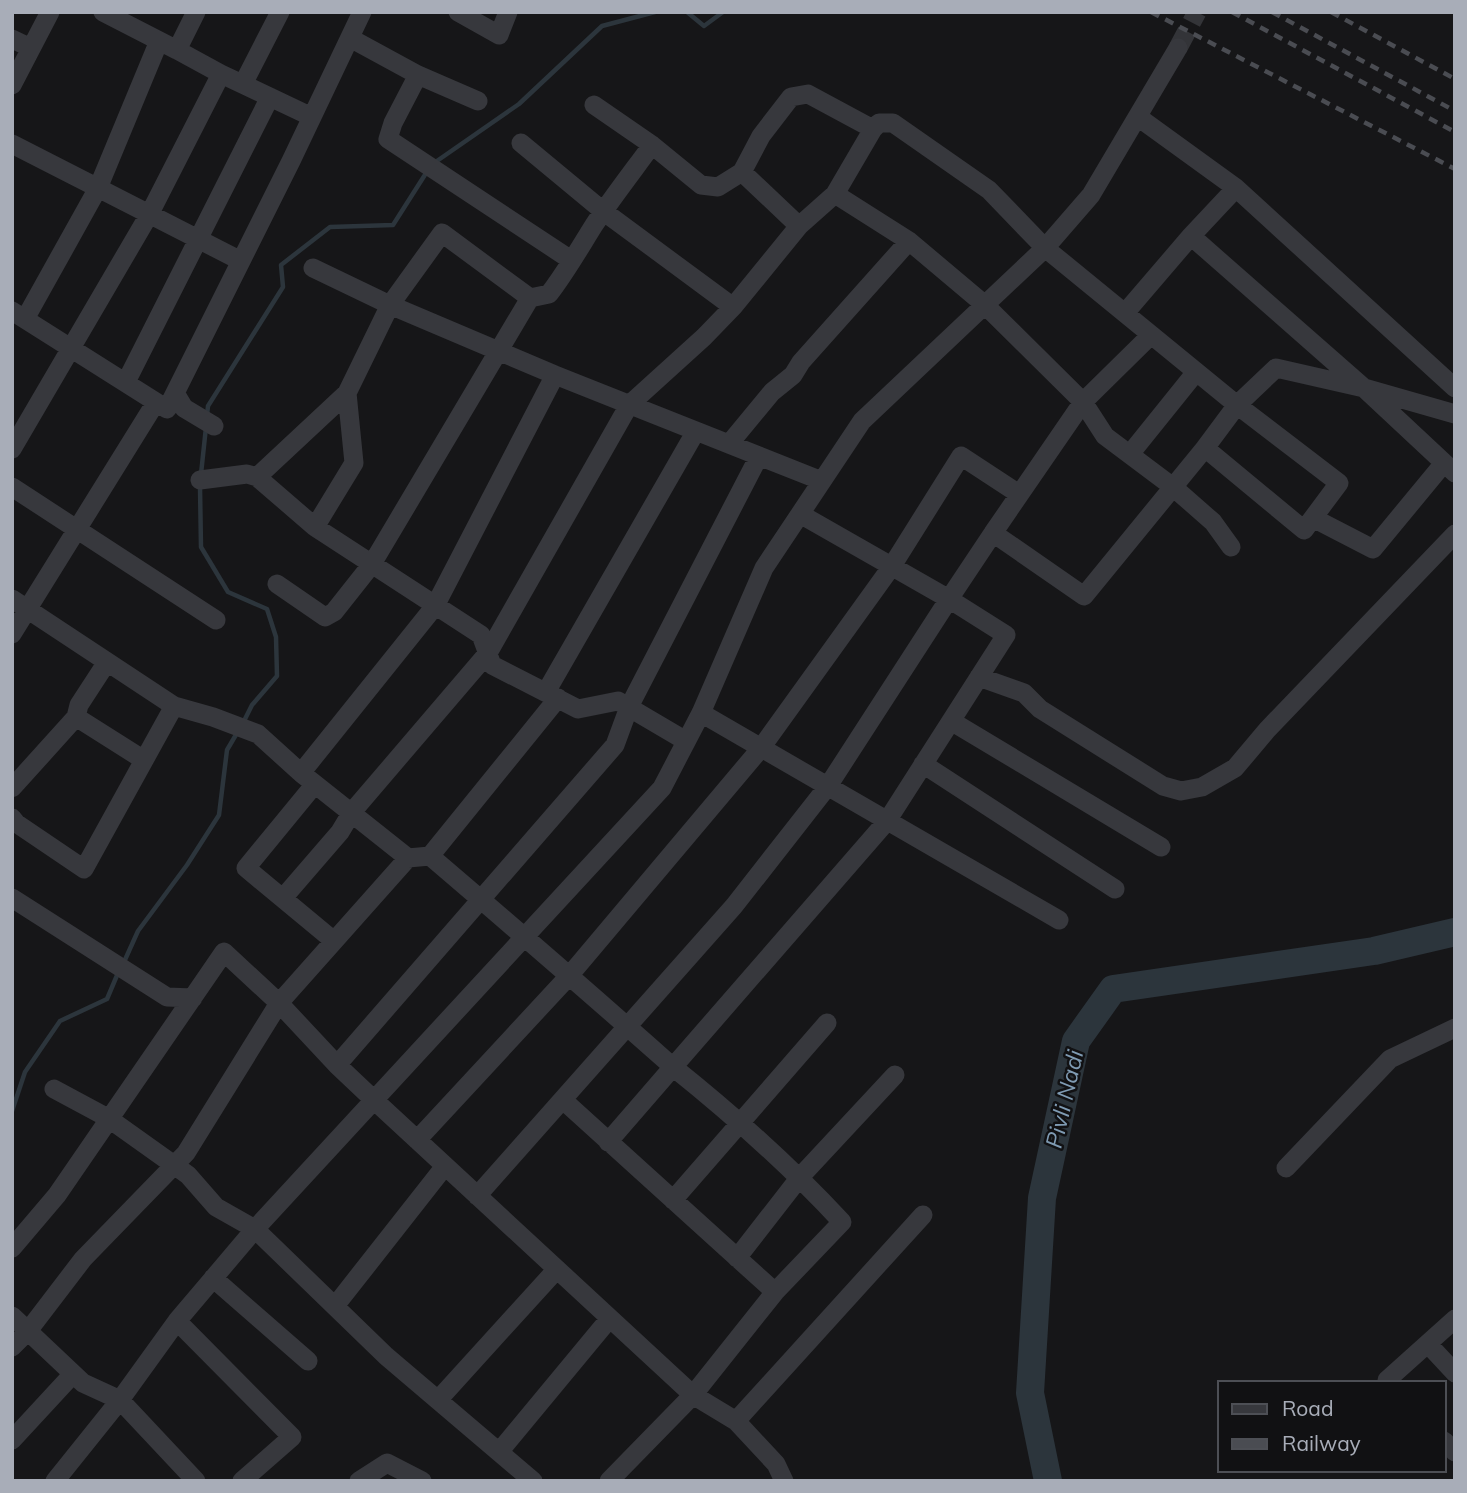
<svg xmlns="http://www.w3.org/2000/svg" width="1467" height="1493" viewBox="0 0 1467 1493" font-family="Mulish,sans-serif">
  <rect width="100%" height="100%" fill="#161618"/>
  <g fill="none" stroke-linecap="round" stroke-linejoin="round">
    <!-- stream -->
    <path stroke="#2c353c" stroke-width="4.5" d="M 687,12 L 704,26 L 723,12
      M 434,163 L 519,104 L 602,26 L 655,12
      M 207,415 L 208,406 L 283,287 L 281,265 L 330,227 L 393,225 L 428,170
      M 201,474 L 206,427
      M 200,487 L 201,547 L 228,592 L 267,609 L 276,637 L 277,676 L 252,705 L 243,723
      M 124,962 L 138,931 L 187,865 L 219,815 L 227,750 L 237,733
      M 12,1111 L 25,1072 L 60,1021 L 107,999 L 118,973"/>
    <!-- river -->
    <path stroke="#2c353c" stroke-width="28" d="M 1048,1481 L 1030,1393 L 1042,1198 L 1076,1041 L 1113,989 L 1374,951 L 1455,932"/>
    <!-- minor-tunnel -->
    <path stroke="#333438" stroke-width="19" stroke-dasharray="19 10" stroke-linecap="butt" d="M 1178,48 L 1197,12"/>
    <!-- minor -->
    <path stroke="#37383d" stroke-width="19" d="M 103,12 L 177,50 L 196,12
      M 458,12 L 499,35 L 508,12
      M 350,38 L 418,75 L 478,101
      M 12,39 L 31,48
      M 221,74 L 312,117
      M 418,75 L 393,123 L 388,139 L 571,260
      M 243,84 L 280,12
      M 12,85 L 50,12
      M 594,105 L 652,145 L 701,185 L 718,187 L 742,172 L 761,136 L 791,97 L 808,94 L 873,129
      M 1138,117 L 1236,188 L 1455,388
      M 521,143 L 603,211 L 733,307
      M 12,144 L 241,261
      M 742,172 L 799,226
      M 1236,188 L 1191,236 L 1364,388 L 1455,414
      M 835,194 L 909,241 L 985,305 L 1083,402 L 993,533
      M 313,268 L 390,305 L 442,233 L 530,298
      M 12,311 L 167,409 L 291,161 L 362,12
      M 1125,313 L 1191,236
      M 25,319 L 98,188 L 159,41
      M 1151,335 L 1083,402 L 1105,436 L 1173,487 L 1213,522 L 1231,547
      M 126,382 L 270,97
      M 175,393 L 184,408 L 214,426
      M 729,444 L 772,392 L 793,375 L 801,362 L 909,241
      M 1205,448 L 1237,405 L 1276,368 L 1364,388 L 1455,473
      M 12,449 L 150,213 L 221,74 L 177,50
      M 1130,454 L 1196,372
      M 257,477 L 347,393
      M 200,480 L 247,474 L 257,477 L 315,527
      M 12,487 L 216,620
      M 1313,518 L 1373,549 L 1444,463
      M 277,584 L 325,617 L 334,612 L 372,564 L 530,298 L 549,294 C 566,272 579,249 594,225 C 612,198 633,171 652,145
      M 12,599 L 174,706 L 84,869 L 16,823 L 12,818
      M 12,634 L 156,402
      M 107,662 L 79,705 L 76,717 L 144,760
      M 979,677 L 1024,693 L 1040,709 L 1163,786 L 1181,791 L 1202,787 L 1235,768 L 1267,730 L 1455,534
      M 546,692 L 696,431
      M 174,706 L 213,717 L 258,734 L 301,773
      M 701,713 L 1059,920
      M 951,721 L 1161,847
      M 686,741 L 618,701 L 578,709 L 492,665 L 481,635 L 315,527 L 354,463 L 347,393 L 390,305 L 555,375 L 822,481
      M 923,764 L 1115,889
      M 315,784 L 246,868 L 334,941
      M 12,788 L 76,717
      M 430,856 L 408,858 L 279,1003 L 337,1065 L 374,1100 L 693,1395 L 609,1481
      M 408,858 L 301,773 L 435,606 L 555,375
      M 12,898 L 167,997 L 193,998
      M 283,898 L 340,832 L 352,812 L 488,653 L 629,405 L 704,337 L 733,307 L 799,226 L 835,194 L 873,129 L 879,123 L 893,123 L 989,190 L 1045,248 L 1237,405 L 1339,483 L 1304,530 L 1205,448 L 1084,596 L 993,533 L 949,599 L 800,514
      M 337,1065 L 615,745 L 629,707 L 759,456
      M 563,1100 L 775,1292 L 693,1395 L 736,1421 L 776,1464 L 784,1481
      M 417,1140 L 569,976 L 761,748 L 892,566 L 961,456 L 1019,494
      M 608,1142 L 673,1067 C 733,1115 789,1165 842,1222 L 775,1292
      M 1286,1168 L 1390,1059 L 1455,1028
      M 477,1196 L 734,906 L 828,786 L 949,599 L 1006,635 L 887,821 L 673,1067 C 593,996 512,926 430,856 L 558,698
      M 673,1200 L 827,1023
      M 12,1248 L 57,1195 L 224,952 L 279,1003 L 186,1153 L 83,1259 L 28,1331 L 12,1347
      M 737,1258 L 800,1177 L 895,1075
      M 213,1278 L 308,1361
      M 335,1306 L 445,1166
      M 12,1316 L 83,1383 L 120,1400 L 177,1321 L 255,1229 L 216,1207 L 188,1175 L 108,1118 L 54,1089
      M 177,1321 L 292,1437 L 242,1481
      M 1428,1344 L 1455,1373
      M 1390,1383 L 1387,1380 L 1455,1319
      M 438,1400 L 557,1269
      M 736,1421 L 923,1215
      M 12,1440 L 73,1374
      M 1444,1441 L 1455,1452
      M 499,1452 L 610,1318
      M 55,1481 L 120,1400 L 196,1481
      M 359,1481 L 387,1463 L 422,1481
      M 533,1481 L 386,1356 L 255,1229 L 662,788 L 701,713 L 764,568 L 862,421 L 1045,248 L 1091,195 L 1178,48"/>
    <!-- rail -->
    <path stroke="#4a4c52" stroke-width="4.5" stroke-dasharray="9 7" stroke-linecap="butt" d="M 1151,12 L 1455,169
      M 1232,12 L 1455,132
      M 1272,12 L 1455,111
      M 1331,12 L 1455,79"/>
  </g>
  <g text-anchor="middle" dominant-baseline="central" stroke-width="5" stroke-linejoin="round" paint-order="stroke">
    <!-- water labels -->
    <g font-size="23" font-style="italic" fill="#7f9bb3" stroke="#111113">
      <text transform="translate(1064 1099) rotate(-77)">Pivli Nadi</text>
    </g>
  </g>
  <!-- border -->
  <rect width="1467" height="1493" fill="none" stroke="#a8adb8" stroke-width="28"/>
  <!-- legend -->
  <rect x="1218" y="1381" width="228" height="91" fill="#111113" stroke="#4d4f55" stroke-width="2"/>
  <rect x="1232" y="1404" width="35" height="10" fill="#37383d" stroke="#4d4f55" stroke-width="2"/>
  <text x="1282" y="1416" font-size="21" fill="#a8adb8">Road</text>
  <rect x="1232" y="1439" width="35" height="10" fill="#4a4c52" stroke="#4d4f55" stroke-width="2"/>
  <text x="1282" y="1451" font-size="21" fill="#a8adb8">Railway</text>
</svg>
